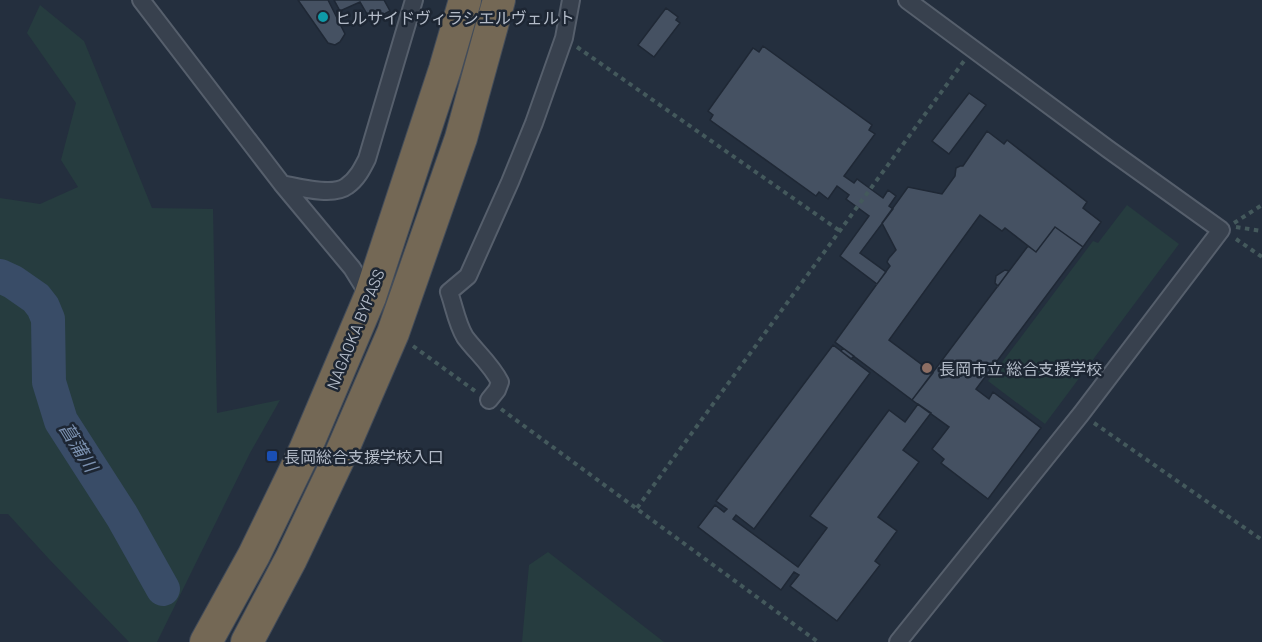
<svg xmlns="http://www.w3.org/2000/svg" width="1262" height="642" viewBox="0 0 1262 642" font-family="Barlow,'Noto Sans JP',sans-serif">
  <rect width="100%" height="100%" fill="#242f3e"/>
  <!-- green -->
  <path fill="#263c3f" d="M 40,5 L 84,41 L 152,208 L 213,209 L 217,413 L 280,400 L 250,453 L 157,642 L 129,642 L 49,559 L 8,514 L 0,514 L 0,198 L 40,204 L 78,187 L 61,160 L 76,103 L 27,33 Z
    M 1127,205 L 1179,244 L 1045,424 L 988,381 L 1093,241 L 1098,243 Z
    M 548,552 L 664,642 L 522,642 L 529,565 Z"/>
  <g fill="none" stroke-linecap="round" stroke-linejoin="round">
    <!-- river -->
    <path stroke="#394c67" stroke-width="34" d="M 0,276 L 13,282 L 36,298 L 43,307 L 48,319 L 49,382 L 61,421 L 122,516 L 163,589"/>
  </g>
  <!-- building -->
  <path fill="#455162" stroke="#1f2835" stroke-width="1.5" d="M 298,0 L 328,0 L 345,34 L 340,42 L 335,45 L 328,43 Z
    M 334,0 L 384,0 L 390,11 L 371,21 L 360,2 L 340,11 Z
    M 666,8 L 678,17 L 676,20 L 680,23 L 654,57 L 638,45 Z
    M 763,46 L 872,125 L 869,130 L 875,134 L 844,176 L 854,183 L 857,179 L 883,198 L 888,190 L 896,196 L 889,206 L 893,209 L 860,253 L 886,272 L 877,284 L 840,256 L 869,216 L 846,199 L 849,195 L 837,186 L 828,199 L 819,192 L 816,196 L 710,120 L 713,115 L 708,111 L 753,48 L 759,52 Z
    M 969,93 L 986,105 L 949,154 L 932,141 Z
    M 987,131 L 1004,144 L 1007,140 L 1087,202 L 1083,208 L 1101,222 L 1083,247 L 1055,227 L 1036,252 L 1005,228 L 1002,231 L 980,215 L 889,340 L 933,373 L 912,400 L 835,342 L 890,266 L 887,262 L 889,258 L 896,250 L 882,223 L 908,187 L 942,194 L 955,176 L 956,168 L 960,166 L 963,166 Z
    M 1055,227 L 1083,247 L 976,389 L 989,399 L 993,392 L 1041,428 L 988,499 L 941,463 L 944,459 L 932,449 L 949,427 L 912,400 L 1028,246 L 1036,252 Z
    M 1005,270 L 1009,271 L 998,286 L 995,283 L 996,276 Z
    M 833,345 L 870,373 L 754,529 L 736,515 L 733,519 L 798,567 L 827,528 L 810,516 L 889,410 L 905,422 L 918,404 L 931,413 L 903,450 L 919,462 L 878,517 L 897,531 L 875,561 L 880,565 L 837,621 L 790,586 L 799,575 L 794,572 L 781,590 L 698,527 L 715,505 L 724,512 L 727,509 L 716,501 Z
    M 843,348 L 854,356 L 851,359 L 841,351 Z"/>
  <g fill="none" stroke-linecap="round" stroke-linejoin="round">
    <!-- street casing -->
    <g stroke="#565f6c" stroke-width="20">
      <path id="street" d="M 141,0 L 282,184 L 352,268 L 370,297
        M 282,184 C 298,187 333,197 347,186 C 357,179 362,169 367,159 L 414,0
        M 489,400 L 497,390 L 500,382 C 491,364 476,352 465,337 C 457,324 454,306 449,292 L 468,276 L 510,182 L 534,123 L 564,38 L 571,0
        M 898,642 L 1081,414 L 1221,230 L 1108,149 L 907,0"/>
    </g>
    <!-- highway casing -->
    <g stroke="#434c59" stroke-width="34">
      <path id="highway" d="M 206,642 L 254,555 L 305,450 L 370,297 L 445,69 L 465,0
        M 247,642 L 291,559 L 339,458 L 393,333 L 461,138 L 499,0"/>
    </g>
    <!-- path -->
    <path stroke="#44595c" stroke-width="4" stroke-dasharray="4.5 4.5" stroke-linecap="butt" d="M 577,47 L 840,231
      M 1234,223 L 1262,205
      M 1236,227 L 1262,231
      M 1236,239 L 1262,257
      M 413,346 L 475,391
      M 501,409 L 818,642
      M 1094,423 L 1262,540
      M 637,508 L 964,61"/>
    <!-- street -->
    <use href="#street" stroke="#38414e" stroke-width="16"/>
    <!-- highway -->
    <use href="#highway" stroke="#746855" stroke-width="32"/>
  </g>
  <!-- markers -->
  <circle fill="#0f9aa8" stroke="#1d2633" stroke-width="2" cx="323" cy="17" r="6"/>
  <circle fill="#8d6e63" stroke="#1d2633" stroke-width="2" cx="927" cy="368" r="6"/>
  <rect fill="#1a4fb4" stroke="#1d2633" stroke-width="2" x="266" y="450" width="12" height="12" rx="3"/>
  <g text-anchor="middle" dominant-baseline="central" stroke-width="5" stroke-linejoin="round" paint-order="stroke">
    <!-- poi labels -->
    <g font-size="16" fill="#b4bcc9" stroke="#1d2633" text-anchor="start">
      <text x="335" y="17">ヒルサイドヴィラシエルヴェルト</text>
      <text x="939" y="368">長岡市立 総合支援学校</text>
      <text x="284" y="456">長岡総合支援学校入口</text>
    </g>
    <!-- street labels -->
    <g font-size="16" fill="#b4bcc9" stroke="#1d2633">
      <text transform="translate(355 329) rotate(-68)">NAGAOKA BYPASS</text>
    </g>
    <!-- water labels -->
    <g font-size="18" font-style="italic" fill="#7c92b1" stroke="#1d2633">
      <text transform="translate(79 447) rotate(58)">菖蒲川</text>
    </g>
  </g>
</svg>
